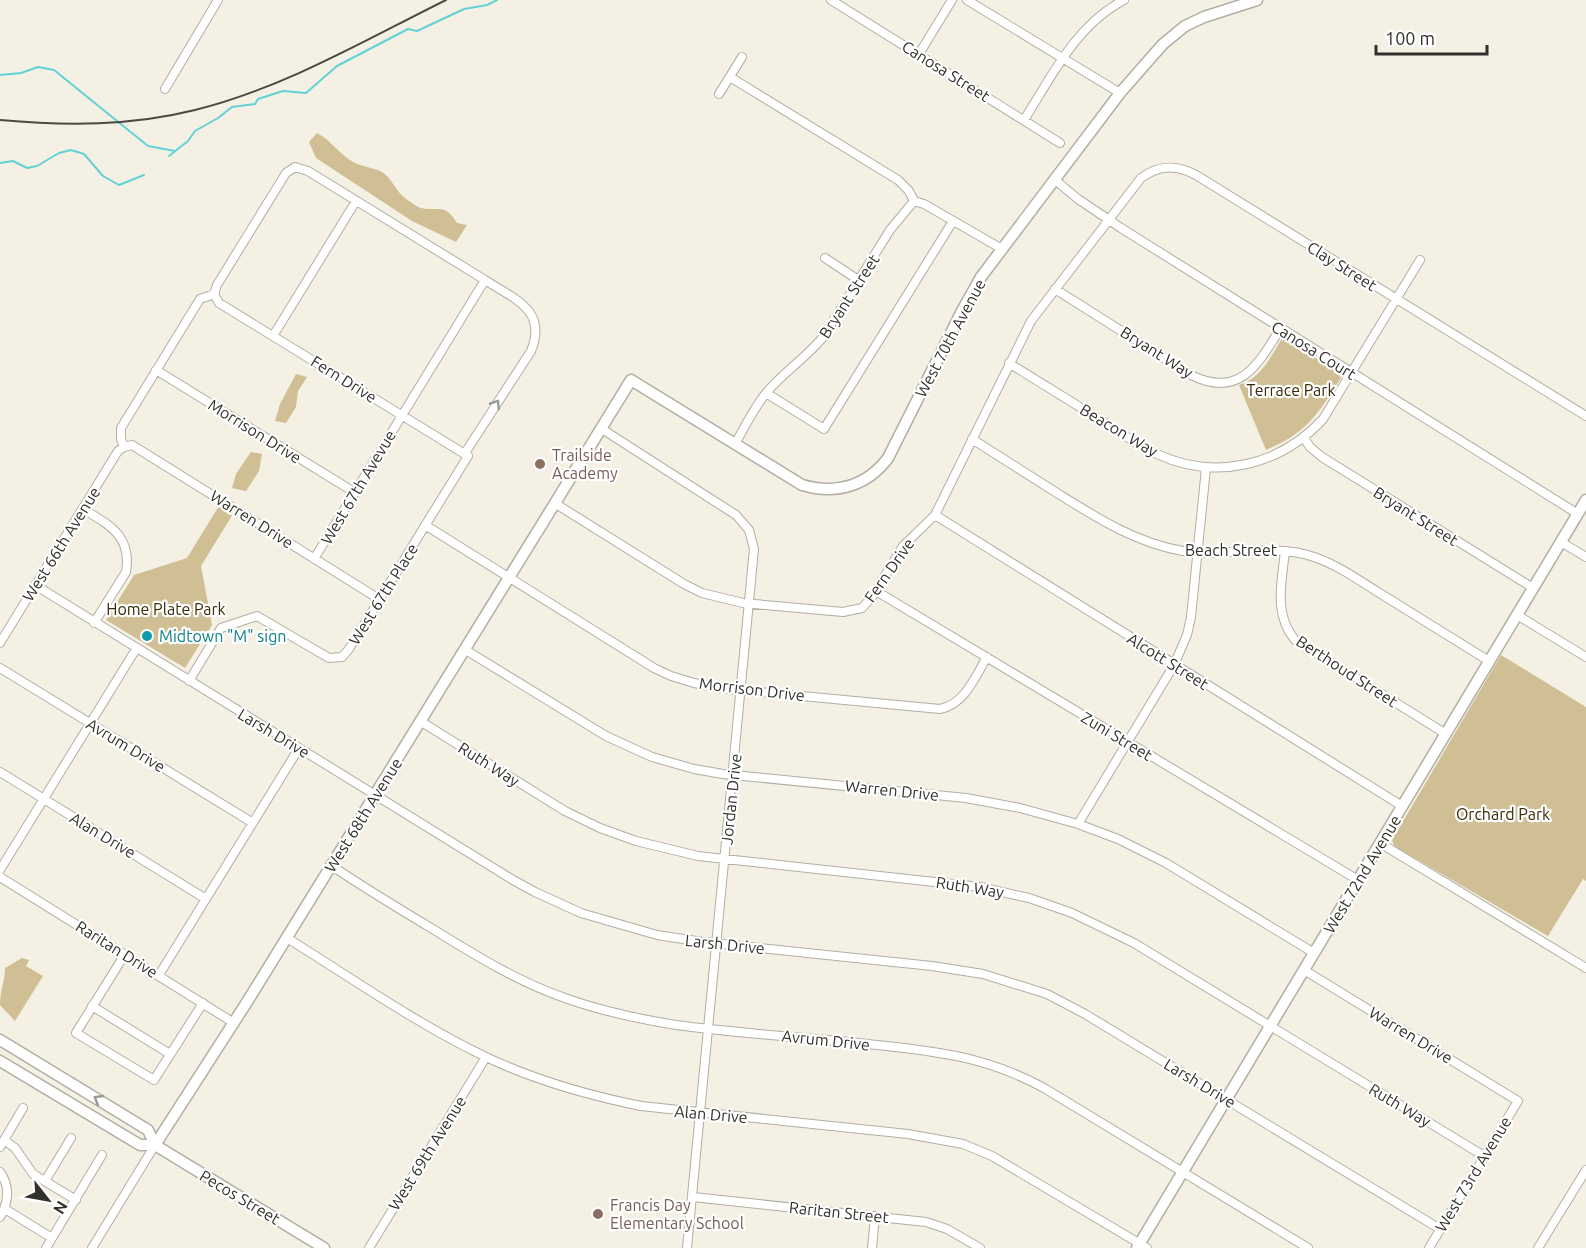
<svg xmlns="http://www.w3.org/2000/svg" width="1586" height="1248" viewBox="0 0 1586 1248" font-family="Ubuntu,sans-serif">
  <rect width="100%" height="100%" fill="#f4f0e4"/>
  <!-- green -->
  <path fill="#d0bf94" d="M 317,133 C 331,140 339,154 353,162 C 364,168 378,167 387,176 C 395,185 398,194 409,201 C 412,203 417,207 421,208 C 439,212 444,202 457,223 L 467,225 L 456,242 L 412,221 L 316,158 L 309,142 Z
    M 1287,339 L 1339,373 L 1341,378 C 1317,415 1308,432 1266,450 L 1239,385 C 1261,378 1270,358 1281,340 Z
    M 296,374 L 307,377 L 298,391 L 296,407 L 286,423 L 275,421 L 280,404 Z
    M 251,452 L 262,454 L 259,471 L 246,491 L 232,488 L 236,474 Z
    M 222,501 L 236,509 L 201,566 L 212,625 L 185,668 L 106,620 L 134,575 L 187,558 Z
    M 1501,655 L 1586,707 L 1586,881 L 1583,879 L 1548,936 L 1394,846 L 1392,840 Z
    M 22,958 L 29,960 L 26,966 L 43,976 L 15,1021 L 0,1005 C 0,991 5,981 5,968 Z"/>
  <g fill="none" stroke-linecap="round" stroke-linejoin="round">
    <!-- stream -->
    <path stroke="#63d1d6" stroke-width="2" d="M 0,75 L 21,73 L 38,67 L 54,70 L 148,146 L 175,151
      M 169,156 L 188,141 L 195,131 L 218,118 L 232,107 L 255,104 L 258,99 L 283,91 L 306,93 L 337,66 L 408,29 L 417,31 L 464,9 L 487,5 L 497,0
      M 0,163 L 13,161 L 27,168 L 37,166 L 59,153 L 71,150 L 84,154 L 103,176 L 119,185 L 144,175"/>
    <!-- street casing -->
    <g stroke="#b2aea3" stroke-width="10">
      <path id="street" d="M 831,0 L 1060,143
        M 967,0 L 1120,93
        M 919,54 L 952,0
        M 730,77 L 898,180 L 909,191 L 914,201
        M 165,89 L 218,0
        M 719,94 L 742,57
        M 1024,120 C 1052,76 1076,25 1124,0
        M 1054,179 L 1078,199 L 1121,228 L 1578,514
        M 914,201 L 924,204 L 1002,249
        M 825,258 L 860,281
        M 1055,289 L 1191,375 C 1239,399 1258,365 1280,329
        M 214,294 L 217,285 L 286,173 L 295,167 L 308,171 L 485,280 L 314,559
        M 273,336 L 356,201
        M 1009,363 C 1037,381 1066,398 1094,416 C 1115,429 1135,444 1157,454 C 1215,481 1280,466 1323,419 L 1420,260
        M 156,370 L 354,492
        M 766,393 L 824,429 L 953,221
        M 602,429 L 736,515 L 749,530 L 754,549 L 687,1248
        M 1304,438 L 1310,447 L 1322,457 L 1533,588
        M 972,439 C 1000,457 1029,475 1057,493 C 1097,518 1136,543 1183,551 C 1227,558 1271,542 1314,557 C 1338,565 1360,581 1381,594 C 1417,616 1453,639 1489,661
        M 735,444 C 745,427 754,407 767,392 C 784,372 807,357 824,336 L 890,230 L 914,201
        M 124,447 L 121,439 L 121,428 L 200,299 L 214,294 L 219,303 L 468,456 L 349,649 L 342,657 L 329,658 L 257,616 L 221,628 L 189,681
        M 124,447 L 132,445 L 379,599
        M 465,453 L 531,351 C 548,310 514,299 485,280
        M 556,504 L 684,584 L 702,593 L 743,603 L 843,612 L 862,608 L 872,597 L 903,546 L 935,515 L 1031,321 L 1141,178 C 1159,165 1176,164 1196,175 L 1586,416
        M 83,509 C 109,525 132,535 126,572 L 94,623
        M 935,515 L 1402,806
        M 425,525 L 654,668 L 671,676 L 694,683 L 728,689 L 940,709 C 965,704 975,677 987,657
        M 1561,542 L 1586,557
        M 1285,551 C 1282,581 1273,614 1295,640 L 1446,734
        M 35,585 L 513,880 L 535,892 L 581,913 L 657,935 L 703,942 L 932,966 L 983,974 L 1047,994 L 1085,1014 L 1440,1229
        M 876,591 L 1358,880
        M 1517,615 L 1586,657
        M 0,643 L 118,451 L 124,447
        M 464,649 L 606,736 L 652,757 L 694,769 L 723,774 L 966,798 L 1020,808 L 1078,824 L 1118,839 L 1166,863 L 1314,953
        M 0,668 L 253,823
        M 420,721 L 565,811 L 600,828 L 636,841 L 698,856 L 980,887 L 1029,898 L 1072,913 L 1134,943 L 1484,1156
        M 0,772 L 206,899
        M 1078,824 L 1174,665 L 1187,635 L 1191,617 L 1206,468
        M 1380,843 L 1586,968
        M 332,866 C 366,889 401,910 436,931 C 478,957 519,982 565,998 C 601,1011 639,1019 676,1025 C 737,1033 798,1037 858,1043 C 926,1050 982,1054 1044,1088 L 1308,1248
        M 0,870 L 136,649
        M 0,877 L 234,1023
        M 287,938 C 350,977 417,1024 484,1056 C 534,1080 587,1095 641,1106 L 908,1134 L 963,1144 L 992,1156 L 1147,1248
        M 125,954 L 76,1033 L 154,1080 L 203,1003
        M 1304,970 L 1518,1101 L 1429,1248
        M 159,975 L 299,748
        M 92,1006 L 170,1054
        M 4,1140 L 15,1148 L 33,1174 L 76,1200
        M 0,1147 L 23,1108
        M 0,1172 C 10,1186 9,1202 0,1217
        M 45,1181 L 71,1138
        M 693,1197 L 926,1222 L 947,1229 L 980,1248
        M 5,1209 L 52,1238
        M 46,1248 L 102,1155
        M 92,1248 L 155,1145
        M 369,1248 L 486,1057
        M 872,1248 L 875,1216
        M 1538,1248 L 1586,1170"/>
    </g>
    <!-- secondary casing -->
    <g stroke="#b2aea3" stroke-width="13">
      <path id="secondary" d="M 0,1040 L 148,1130 L 155,1145
        M 0,1061 L 140,1145 L 155,1145 L 324,1248
        M 155,1145 L 247,1002 L 631,380 L 802,485 C 836,495 867,486 888,458 L 962,311 L 981,277 L 1120,93 L 1163,44 L 1185,26 L 1204,17 L 1257,0
        M 1137,1248 L 1586,500"/>
    </g>
    <!-- street -->
    <use href="#street" stroke="#fff" stroke-width="8"/>
    <!-- secondary -->
    <use href="#secondary" stroke="#fff" stroke-width="10"/>
    <!-- rail -->
    <path stroke="#4a4943" stroke-width="2" d="M 0,120 C 66,126 131,126 195,110 C 284,88 365,40 446,0"/>
  </g>
  <!-- one-way arrows -->
  <defs><path id="oneway-chevron" d="M-2-3.5L2.5 0L-2 3.5" fill="none" stroke-width="1.6" stroke-linecap="round" stroke-linejoin="round" transform="scale(1.5)"/></defs>
  <g stroke="#989895">
    <use href="#oneway-chevron" transform="translate(496 404) rotate(-57)"/>
    <use href="#oneway-chevron" transform="translate(98 1099) rotate(-149)"/>
  </g>
  <!-- markers -->
  <g fill="#8d6e63" stroke="#fff" stroke-width="2">
    <circle cx="540" cy="464" r="6"/>
    <circle cx="598" cy="1214" r="6"/>
  </g>
  <circle fill="#0f9aa8" stroke="#fff" stroke-width="2" cx="147" cy="636" r="6"/>
  <g text-anchor="middle" dominant-baseline="central" stroke-width="4.5" stroke-linejoin="round" paint-order="stroke">
    <!-- street labels -->
    <g font-size="16" fill="#31302b" stroke="#fff">
      <text transform="translate(946 71) rotate(32)">Canosa Street</text>
      <text transform="translate(1342 266) rotate(32)">Clay Street</text>
      <text transform="translate(849 296) rotate(-57)">Bryant Street</text>
      <text transform="translate(950 338) rotate(-62)">West 70th Avenue</text>
      <text transform="translate(1314 350) rotate(32)">Canosa Court</text>
      <text transform="translate(1157 352) rotate(32)">Bryant Way</text>
      <text transform="translate(344 379) rotate(32)">Fern Drive</text>
      <text transform="translate(1119 430) rotate(31)">Beacon Way</text>
      <text transform="translate(255 431) rotate(32)">Morrison Drive</text>
      <text transform="translate(358 487) rotate(-59)">West 67th Avevue</text>
      <text transform="translate(1416 516) rotate(32)">Bryant Street</text>
      <text transform="translate(252 519) rotate(32)">Warren Drive</text>
      <text transform="translate(61 544) rotate(-58)">West 66th Avenue</text>
      <text x="1231" y="550">Beach Street</text>
      <text transform="translate(889 570) rotate(-55)">Fern Drive</text>
      <text transform="translate(383 594) rotate(-58)">West 67th Place</text>
      <text transform="translate(1168 661) rotate(32)">Alcott Street</text>
      <text transform="translate(1347 671) rotate(33)">Berthoud Street</text>
      <text transform="translate(752 689) rotate(7)">Morrison Drive</text>
      <text transform="translate(274 733) rotate(31)">Larsh Drive</text>
      <text transform="translate(1117 736) rotate(31)">Zuni Street</text>
      <text transform="translate(126 745) rotate(31)">Avrum Drive</text>
      <text transform="translate(489 764) rotate(32)">Ruth Way</text>
      <text transform="translate(892 790) rotate(6)">Warren Drive</text>
      <text transform="translate(731 799) rotate(-84)">Jordan Drive</text>
      <text transform="translate(363 815) rotate(-58)">West 68th Avenue</text>
      <text transform="translate(103 835) rotate(31)">Alan Drive</text>
      <text transform="translate(1362 874) rotate(-59)">West 72nd Avenue</text>
      <text transform="translate(970 887) rotate(9)">Ruth Way</text>
      <text transform="translate(725 944) rotate(6)">Larsh Drive</text>
      <text transform="translate(117 949) rotate(32)">Raritan Drive</text>
      <text transform="translate(1411 1035) rotate(31)">Warren Drive</text>
      <text transform="translate(826 1040) rotate(6)">Avrum Drive</text>
      <text transform="translate(1200 1083) rotate(31)">Larsh Drive</text>
      <text transform="translate(1400 1105) rotate(31)">Ruth Way</text>
      <text transform="translate(711 1114) rotate(5)">Alan Drive</text>
      <text transform="translate(427 1153) rotate(-58)">West 69th Avenue</text>
      <text transform="translate(1473 1174) rotate(-59)">West 73rd Avenue</text>
      <text transform="translate(240 1197) rotate(31)">Pecos Street</text>
      <text transform="translate(839 1212) rotate(6)">Raritan Street</text>
    </g>
    <!-- park labels -->
    <g font-size="16" fill="#362a07" stroke="#fff">
      <text x="1291" y="390">Terrace Park</text>
      <text x="166" y="609">Home Plate Park</text>
      <text x="1503" y="814">Orchard Park</text>
    </g>
    <!-- education labels -->
    <g font-size="16" fill="#785e54" stroke="#fff" text-anchor="start">
      <text x="552" y="455">Trailside<tspan x="552" dy="18">Academy</tspan></text>
      <text x="610" y="1205">Francis Day<tspan x="610" dy="18">Elementary School</tspan></text>
    </g>
    <!-- culture labels -->
    <g font-size="16" fill="#0d838f" stroke="#fff" text-anchor="start">
      <text x="159" y="636">Midtown "M" sign</text>
    </g>
  </g>
  <!-- north arrow -->
  <g transform="translate(48 1200) rotate(121)" stroke="#ffffff" stroke-width="4.5" paint-order="stroke">
  <path d="M0-4.5L10 22L0 15L-10 22Z" fill="#31302b"/>
  <text y="-9" font-size="16" font-weight="bold" text-anchor="middle" fill="#31302b">N</text>
  </g>
  <!-- scale -->
  <path d="M1376 45v9h111v-9" fill="none" stroke="#31302b" stroke-width="3"/>
  <text x="1385" y="45" font-size="18" fill="#31302b" stroke="#ffffff" stroke-width="4.5" paint-order="stroke">100 m</text>
</svg>
